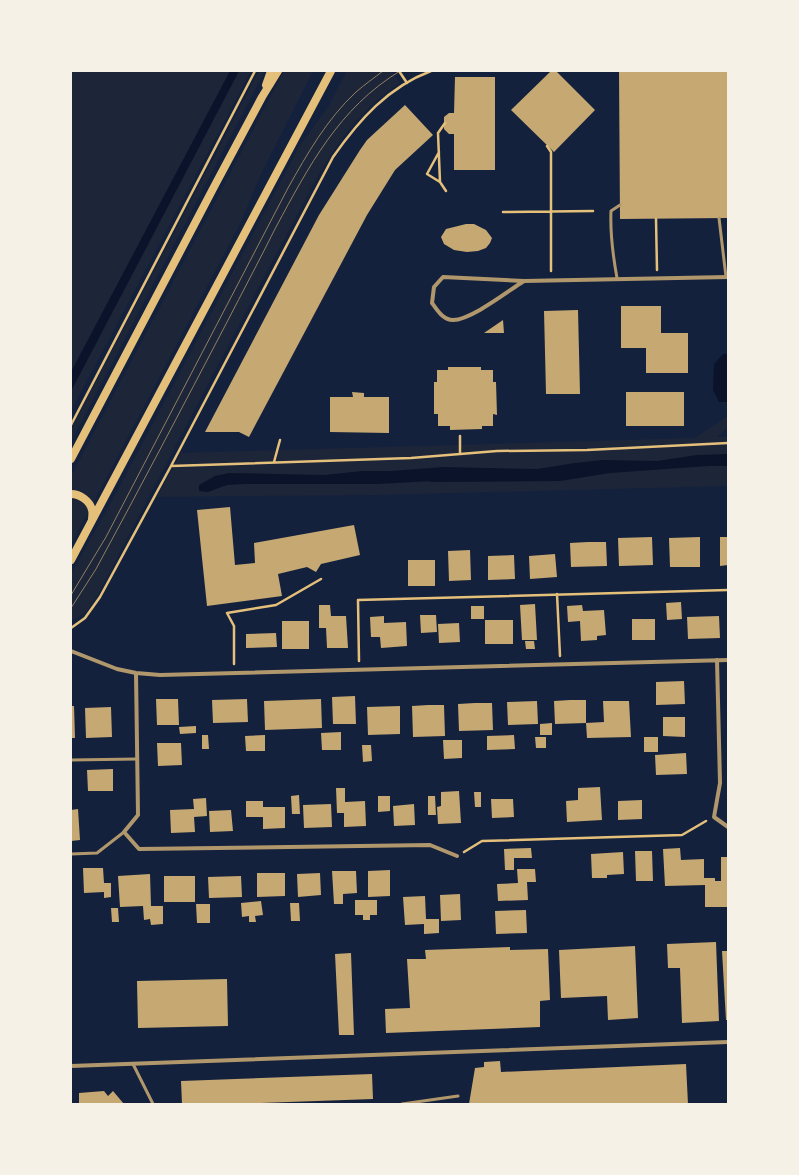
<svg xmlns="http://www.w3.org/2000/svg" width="799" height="1175" viewBox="0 0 799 1175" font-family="Lato,sans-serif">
  <rect width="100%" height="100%" fill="#14213d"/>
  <!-- green -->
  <path fill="#1d2539" d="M 71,71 L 230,71 L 71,372 Z
    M 239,71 L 251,71 L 71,411 L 71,391 Z
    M 259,71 L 265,71 L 71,442 L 71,429 Z
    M 284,71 L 313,71 L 261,174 L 241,222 L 71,545 L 71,476 Z
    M 347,71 L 391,71 L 400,83 C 347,118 323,166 294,221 C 276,255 257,290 239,325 C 192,415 144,506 97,596 L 86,612 L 71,622 L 71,574 L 114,497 L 300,145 L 328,107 Z
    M 728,416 L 728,428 L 716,437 L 728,437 L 728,486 L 376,495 L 157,497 L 181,453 L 695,438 Z"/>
  <!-- water -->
  <path fill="#0b132b" d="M 230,71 L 239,71 L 71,391 L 71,372 Z
    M 723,354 L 728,354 L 728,402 L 719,402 L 713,390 L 714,364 Z
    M 728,454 L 728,466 L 708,466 L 610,473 L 560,481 L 428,482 L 432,481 L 378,484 L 244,484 L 227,485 L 208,492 L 199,491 L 199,485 L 215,476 L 229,473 L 324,475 L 362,471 L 391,471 L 444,467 L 537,469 L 575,463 L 603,460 L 657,461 L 697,455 Z"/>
  <!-- building -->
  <path fill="#c6a872" d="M 551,71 L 556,71 L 595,110 L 554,152 L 511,110 Z
    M 619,71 L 728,71 L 728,218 L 620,219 Z
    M 455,77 L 495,77 L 495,170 L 454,170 L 454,134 L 449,134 L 444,129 L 444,117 L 449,113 L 454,113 Z
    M 405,105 L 433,135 L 395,170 L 367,215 L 249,437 L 239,432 L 205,432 L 319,215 L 360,150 L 367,140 Z
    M 466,224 L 474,224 L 486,230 L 492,238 L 490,243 L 486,248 L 478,251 L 467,252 L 454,250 L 444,244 L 441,237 L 446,229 Z
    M 621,306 L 661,306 L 661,333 L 688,333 L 688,373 L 646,373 L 646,348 L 621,348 Z
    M 578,310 L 580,394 L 546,394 L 544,311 Z
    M 503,320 L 504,333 L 484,333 Z
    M 448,367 L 481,367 L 481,370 L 493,370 L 493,382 L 496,382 L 497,415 L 493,414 L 493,426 L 482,426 L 482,429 L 450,430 L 450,426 L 438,426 L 438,414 L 434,414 L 434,382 L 437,382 L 437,370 L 448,370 Z
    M 352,392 L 364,393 L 364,397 L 389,397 L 389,433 L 330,432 L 330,397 L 353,397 Z
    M 626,392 L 684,392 L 684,426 L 626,426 Z
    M 230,507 L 235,565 L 255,563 L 254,543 L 354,525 L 360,555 L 321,564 L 316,572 L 307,567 L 278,574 L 282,596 L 207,606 L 197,510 Z
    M 652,537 L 653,565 L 619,566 L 618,538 Z
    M 700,537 L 700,567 L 670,567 L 669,538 Z
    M 720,537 L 728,537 L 728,565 L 720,566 Z
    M 588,542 L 606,542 L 607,566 L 571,567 L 570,543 Z
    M 470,550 L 471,580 L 449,581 L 448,551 Z
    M 555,554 L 557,577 L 530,579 L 529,556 Z
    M 514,555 L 515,579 L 488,580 L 488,556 Z
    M 408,560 L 435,560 L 435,586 L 408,586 Z
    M 681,602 L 682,619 L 667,620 L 666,603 Z
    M 535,604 L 537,640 L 522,640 L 520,605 Z
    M 319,605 L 330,605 L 331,616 L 346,616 L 348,648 L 327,648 L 326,628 L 319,628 Z
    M 582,605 L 583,611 L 604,610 L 606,635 L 597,636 L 597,640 L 581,641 L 580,621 L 568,622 L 567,606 Z
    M 471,606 L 484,606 L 484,619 L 471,619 Z
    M 420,615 L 436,615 L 437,632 L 421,633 Z
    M 384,616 L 384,623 L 406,622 L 407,646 L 381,648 L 380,637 L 371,637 L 370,617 Z
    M 719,616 L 720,638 L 688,639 L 687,617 Z
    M 632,619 L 655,619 L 655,640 L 632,640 Z
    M 485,620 L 513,620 L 513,644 L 485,644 Z
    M 282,621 L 309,621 L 309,649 L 282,649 Z
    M 459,623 L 460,642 L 439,643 L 438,624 Z
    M 276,633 L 277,647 L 246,648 L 246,634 Z
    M 525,641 L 534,641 L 535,649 L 526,649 Z
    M 684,681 L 685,704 L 656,705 L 656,682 Z
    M 355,696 L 356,724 L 333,724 L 332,697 Z
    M 156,699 L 178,699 L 179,725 L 157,725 Z
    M 247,699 L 248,722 L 213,723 L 212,700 Z
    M 321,699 L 322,728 L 265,730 L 264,701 Z
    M 570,700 L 586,700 L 586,723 L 555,724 L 554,701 Z
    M 537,701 L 538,724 L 508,725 L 507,702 Z
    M 603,701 L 629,701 L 631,737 L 587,738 L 586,723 L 604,722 Z
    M 475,703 L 492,703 L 493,730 L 459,731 L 458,704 Z
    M 428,705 L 444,705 L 445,736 L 413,737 L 412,706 Z
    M 71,706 L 74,706 L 75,738 L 71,738 Z
    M 400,706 L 400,734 L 368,735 L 367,707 Z
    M 111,707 L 112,737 L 86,738 L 85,708 Z
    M 663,717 L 685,717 L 685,737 L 663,736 Z
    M 552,723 L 552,735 L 540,735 L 540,724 Z
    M 196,726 L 196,733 L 180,734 L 179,727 Z
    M 341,732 L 341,750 L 322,750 L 321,733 Z
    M 202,735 L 208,735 L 209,749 L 202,749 Z
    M 265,735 L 265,751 L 246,751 L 245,736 Z
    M 514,735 L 515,749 L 487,750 L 487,736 Z
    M 535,737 L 546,737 L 546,748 L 536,748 Z
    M 644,737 L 658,737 L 658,752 L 644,752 Z
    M 443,740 L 462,740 L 462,758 L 444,759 Z
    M 157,743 L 181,743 L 182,765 L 158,766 Z
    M 362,745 L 371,745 L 372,761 L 363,762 Z
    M 686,753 L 687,774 L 656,775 L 655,755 Z
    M 113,769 L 113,791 L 88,791 L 87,770 Z
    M 600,787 L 602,820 L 567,822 L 566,801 L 578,800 L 578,788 Z
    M 336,788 L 345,788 L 345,802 L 365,801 L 366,826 L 344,827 L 344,813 L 337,813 Z
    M 459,791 L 461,823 L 438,824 L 437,807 L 441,806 L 441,792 Z
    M 474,792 L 481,792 L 481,807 L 475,807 Z
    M 299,795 L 300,814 L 292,814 L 291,796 Z
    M 378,796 L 390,796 L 390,811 L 378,812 Z
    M 428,796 L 435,796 L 436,815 L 428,815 Z
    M 206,798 L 207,816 L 194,817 L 195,832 L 171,833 L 170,810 L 194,809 L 193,799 Z
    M 491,799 L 513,799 L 514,817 L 492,818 Z
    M 642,800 L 642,819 L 618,820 L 618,801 Z
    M 246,801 L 263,801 L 263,807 L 285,807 L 285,828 L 263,829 L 263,817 L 246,817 Z
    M 331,804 L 332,827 L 304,828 L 303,805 Z
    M 414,804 L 415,825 L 394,826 L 393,806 Z
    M 78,809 L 80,840 L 71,841 L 71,810 Z
    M 231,810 L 233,831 L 210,832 L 209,811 Z
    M 531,848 L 532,858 L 514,858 L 514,870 L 505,870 L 504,849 Z
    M 680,848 L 681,860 L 704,859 L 704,878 L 715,878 L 715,881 L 721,881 L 721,857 L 728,857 L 728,907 L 705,907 L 705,885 L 665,886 L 663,849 Z
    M 635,851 L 652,851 L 653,881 L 636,881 Z
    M 623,852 L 624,874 L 607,875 L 607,878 L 592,878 L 591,854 Z
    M 83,868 L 103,868 L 104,883 L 111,883 L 111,897 L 104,898 L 104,892 L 84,893 Z
    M 517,869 L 535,869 L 536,882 L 527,882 L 528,900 L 498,901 L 497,884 L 518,883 Z
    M 390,870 L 390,896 L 368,897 L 368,871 Z
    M 332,871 L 356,871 L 357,893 L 343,894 L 343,904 L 334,904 Z
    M 257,873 L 285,873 L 285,896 L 257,897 Z
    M 320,873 L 321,895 L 298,897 L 297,874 Z
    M 150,874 L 151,906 L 163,906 L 163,924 L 151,925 L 150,919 L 144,920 L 143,906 L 120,907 L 118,876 Z
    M 164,876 L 195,876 L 195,902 L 164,902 Z
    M 241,876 L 242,897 L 209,898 L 208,877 Z
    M 460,894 L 461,920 L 441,921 L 440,895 Z
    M 425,896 L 426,919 L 439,919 L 439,933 L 424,934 L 424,924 L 405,925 L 403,897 Z
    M 355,900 L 377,900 L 377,915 L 370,915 L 370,920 L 363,920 L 363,915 L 355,915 Z
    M 261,901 L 263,915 L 255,916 L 256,922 L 249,922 L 249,916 L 242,917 L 241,903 Z
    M 290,903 L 299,903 L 300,921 L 291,921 Z
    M 196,904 L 210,904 L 210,923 L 197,923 Z
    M 111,908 L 118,908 L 119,922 L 112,922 Z
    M 526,910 L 527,933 L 496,934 L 495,911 Z
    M 716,942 L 719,1021 L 682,1023 L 680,968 L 668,968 L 667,944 Z
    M 635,946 L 638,1018 L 608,1020 L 607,996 L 561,998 L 559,950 Z
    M 510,947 L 510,950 L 548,949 L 550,1000 L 540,1001 L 540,1027 L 386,1033 L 385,1009 L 410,1008 L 407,959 L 426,959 L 425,950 Z
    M 722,951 L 728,951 L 728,1020 L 726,1020 Z
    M 351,953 L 354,1035 L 339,1035 L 335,954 Z
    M 227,979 L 228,1026 L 138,1028 L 137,981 Z
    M 500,1061 L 501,1072 L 686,1064 L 688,1104 L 469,1104 L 475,1068 L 484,1067 L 484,1062 Z
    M 372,1074 L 373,1099 L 233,1104 L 182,1104 L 181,1081 Z
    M 104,1091 L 108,1096 L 113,1091 L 124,1104 L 79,1104 L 79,1093 Z"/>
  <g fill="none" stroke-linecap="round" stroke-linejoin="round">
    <!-- path -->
    <path stroke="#e5c07b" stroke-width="2.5" d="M 399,71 L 407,83
      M 547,146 L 551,152 L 551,271
      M 439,152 L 427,174 L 440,182 L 446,191
      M 440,182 L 438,133 L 445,123
      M 503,212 L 593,211
      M 656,219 L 657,270
      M 71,425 L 255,71
      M 460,436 L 460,454
      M 274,462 L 280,440
      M 171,466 L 411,458 L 497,451 L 587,450 L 728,443
      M 557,594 L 560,656
      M 71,628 L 85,618 L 100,597 L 171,466 L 333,157 C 359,120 388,87 431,71
      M 359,661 L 358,600 L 728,590
      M 234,664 L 234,626 L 227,613 L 276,605 L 321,579
      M 464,852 L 482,841 L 682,835 L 706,821"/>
    <!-- service -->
    <path stroke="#b1986c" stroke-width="3" d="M 719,218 L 726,277
      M 617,278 C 613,256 610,234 611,211 L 620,205
      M 71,760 L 137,759
      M 71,854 L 97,853 L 124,832
      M 133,1064 L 153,1104
      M 402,1104 L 458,1096"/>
    <!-- minor -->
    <path stroke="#b1986c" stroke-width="4" d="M 524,281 C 508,291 471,320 453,320 C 443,320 437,310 432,303 L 434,287 L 443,277 L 524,281 L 728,277
      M 71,651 L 117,669 L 136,673 L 160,675 L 728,660
      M 717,660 L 720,783 L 714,817 L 728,827
      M 136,673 L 138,815 L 124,832 L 139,849 L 430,845 L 457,856
      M 71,1066 L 728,1042"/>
    <!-- secondary -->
    <path stroke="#e5c07b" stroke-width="8" d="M 266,85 L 271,71
      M 71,459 L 215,185 L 262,97 L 278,71
      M 71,494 C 80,494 90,501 92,510 C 93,513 92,517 92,520
      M 71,560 L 331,71"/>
    <!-- tram -->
    <path stroke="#918062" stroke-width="1" d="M 71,595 L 106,537 L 288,188 C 307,154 327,119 356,92 C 364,85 374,78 383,71
      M 71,608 L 96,569 C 140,488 183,406 226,324 C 243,291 260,259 276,227 C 309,166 339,108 400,71"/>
  </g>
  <!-- border -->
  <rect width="799" height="1175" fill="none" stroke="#f6f1e7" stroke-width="144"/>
</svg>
